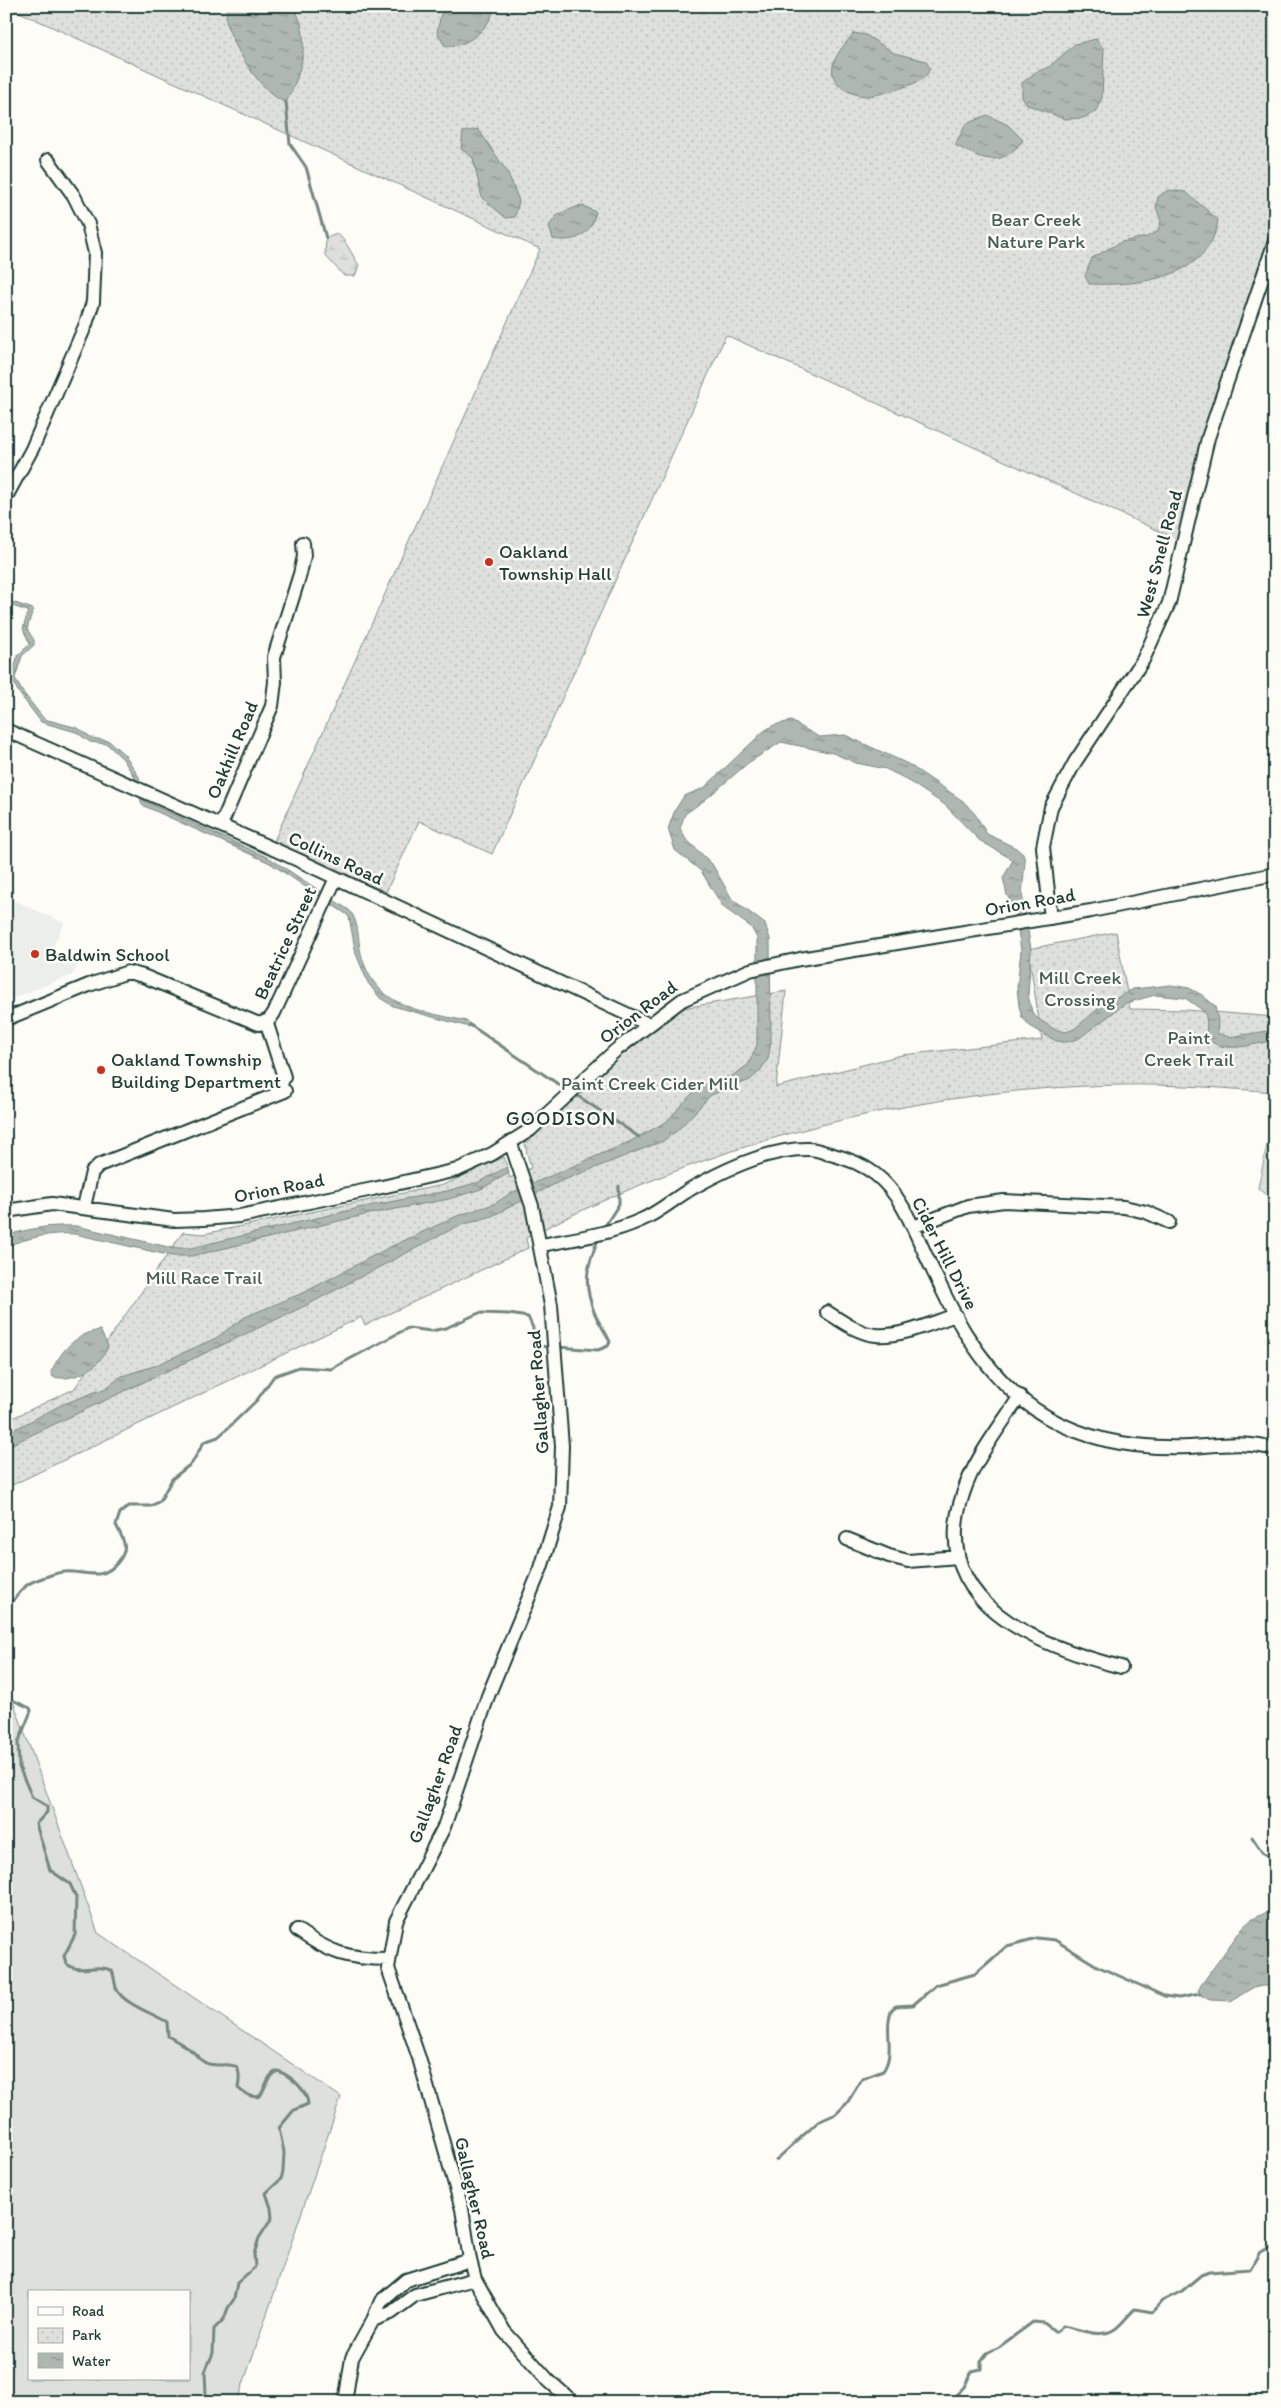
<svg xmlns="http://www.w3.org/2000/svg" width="1281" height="2408" viewBox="0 0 1281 2408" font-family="Itim,sans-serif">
  <defs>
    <pattern id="wetland-marsh" width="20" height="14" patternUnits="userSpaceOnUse" patternTransform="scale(1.25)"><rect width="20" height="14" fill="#dde0db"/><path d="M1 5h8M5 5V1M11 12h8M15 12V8" fill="none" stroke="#bdc1bd"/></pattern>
    <pattern id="park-dots" width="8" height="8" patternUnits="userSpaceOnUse" patternTransform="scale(1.25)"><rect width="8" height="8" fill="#dde0db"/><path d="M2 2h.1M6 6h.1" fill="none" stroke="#bdc1bd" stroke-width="1.8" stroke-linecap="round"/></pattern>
    <pattern id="water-ripples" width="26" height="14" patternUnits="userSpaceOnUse" patternTransform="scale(1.25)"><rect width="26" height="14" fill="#aeb8b1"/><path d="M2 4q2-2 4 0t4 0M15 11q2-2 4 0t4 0" fill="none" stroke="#8d9791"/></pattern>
  </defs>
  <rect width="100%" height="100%" fill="#fdfcf7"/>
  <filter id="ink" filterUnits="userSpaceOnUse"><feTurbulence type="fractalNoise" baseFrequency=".02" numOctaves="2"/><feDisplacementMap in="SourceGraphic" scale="10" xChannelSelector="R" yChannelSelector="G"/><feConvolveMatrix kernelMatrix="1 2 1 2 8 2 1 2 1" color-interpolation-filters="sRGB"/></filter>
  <g filter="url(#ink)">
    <!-- built -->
    <path fill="#eceee9" d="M 6,897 L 64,923 L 52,949 L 74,959 L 77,967 L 72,975 L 6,1001 Z"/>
    <!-- grass -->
    <path fill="#dde0db" stroke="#7e8e88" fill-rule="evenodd" d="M 6,1682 L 98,1933 L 341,2097 L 237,2402 L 6,2402 ZM 29,2292 L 189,2292 L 189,2379 L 29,2379 Z"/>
    <!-- wetland -->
    <path fill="url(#wetland-marsh)" stroke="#7e8e88" d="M 337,234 C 346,239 352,256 359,265 L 355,276 L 344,276 L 325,255 L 326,238 Z"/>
    <!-- park -->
    <path fill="url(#park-dots)" stroke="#7e8e88" d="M 1275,6 L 1275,225 L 1179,540 L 726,335 L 492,854 L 419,821 L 386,892 L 274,841 L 540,249 L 6,6 Z
      M 1116,932 L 1130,1009 L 1187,1010 L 1275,1017 L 1275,1092 C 1223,1088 1171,1084 1119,1085 C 911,1089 711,1142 526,1238 L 528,1248 L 365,1325 L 361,1317 L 6,1488 L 6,1421 L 74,1389 L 183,1232 L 203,1234 L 443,1185 L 504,1157 L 510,1178 L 531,1168 L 525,1145 L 622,1053 L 677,1009 L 786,991 L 776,1087 L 902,1055 L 1042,1040 L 1028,949 Z
      M 1275,1108 L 1275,1203 L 1258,1188 Z"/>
    <!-- water -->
    <path fill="url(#water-ripples)" stroke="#75877f" d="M 229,6 L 293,6 C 312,36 302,73 286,102 C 263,97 228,40 226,18 C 226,14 227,10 229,6 Z
      M 443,6 L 494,6 C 493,22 476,39 461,44 C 456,46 450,46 445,46 L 437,32 Z
      M 854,33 L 866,35 L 894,53 L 926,61 L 930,69 C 928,72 926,77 924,78 C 915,85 875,97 865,96 C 846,94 827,82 834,62 C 838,51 847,42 854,33 Z
      M 1096,39 L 1104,49 L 1102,98 L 1095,112 L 1083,118 L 1065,119 L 1028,105 L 1022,98 L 1022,83 L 1036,72 L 1049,67 L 1075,44 Z
      M 987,115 L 1008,125 L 1023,140 C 1001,169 983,160 955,145 L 966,124 Z
      M 478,129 L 508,173 L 519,201 L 515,217 L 506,218 L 482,198 L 473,158 L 461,149 L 463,132 Z
      M 1168,190 L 1186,192 L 1218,220 C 1210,279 1138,286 1089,284 L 1085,276 L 1092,258 L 1121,242 L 1147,237 L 1158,231 L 1161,221 L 1156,207 L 1158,197 Z
      M 581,205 L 596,212 C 590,235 577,243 553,239 L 549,226 L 557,215 Z
      M 6,600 L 33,609 L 27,629 L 34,640 L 34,645 L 22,656 L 15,678 L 22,691 L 44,719 L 78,728 L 92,738 L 109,741 L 126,756 L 139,777 L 144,801 L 271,859 L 349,910 C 358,919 358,936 360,949 C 372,1007 417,1010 466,1021 L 470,1024 L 469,1027 L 393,1006 L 380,998 L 368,983 L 356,954 L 349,917 L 346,914 L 270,863 L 142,805 L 135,778 L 123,759 L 107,744 L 90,742 L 76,732 L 41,722 L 19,693 L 11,678 L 18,655 L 30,644 L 23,629 L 28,611 L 6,604 Z
      M 791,721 L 819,737 L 845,735 L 908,764 L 963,801 L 975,814 L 987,834 L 1016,848 L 1023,854 L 1025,861 L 1022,894 L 1031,949 L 1028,995 L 1032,1012 L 1037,1018 L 1054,1029 L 1066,1032 L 1074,1029 L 1102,1006 L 1133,989 L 1171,985 L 1189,988 L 1202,995 L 1215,1006 L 1218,1022 L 1217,1033 L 1229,1037 L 1275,1030 L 1275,1040 C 1254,1044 1220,1056 1206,1036 L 1207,1023 L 1205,1012 L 1185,998 L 1155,995 L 1126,1003 L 1078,1039 L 1067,1042 L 1056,1041 L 1030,1026 L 1022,1017 L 1019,1006 L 1017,988 L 1021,950 L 1015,911 L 1007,895 L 1003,878 L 1013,860 L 979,840 L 945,805 L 904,778 L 886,769 L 856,763 L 833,753 L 781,742 L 748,763 L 706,799 L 685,814 L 680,828 L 685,838 L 712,864 L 732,899 L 765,924 L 770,939 L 771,1041 L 768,1059 L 760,1071 L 750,1080 L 711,1095 L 678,1130 L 663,1141 L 559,1182 L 492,1216 L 458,1226 L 307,1305 L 6,1447 L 6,1434 L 61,1405 L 106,1388 L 122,1376 L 154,1366 L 216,1338 L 245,1317 L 305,1292 L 388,1248 L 457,1216 L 494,1204 L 511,1193 L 629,1142 L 666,1122 L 693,1093 L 708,1082 L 732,1076 L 748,1065 L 757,1045 L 757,938 L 751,927 L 723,907 L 701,871 L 675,850 L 668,829 L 675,810 L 684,796 L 704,788 L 764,731 L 774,725 Z
      M 507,1167 L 509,1173 L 481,1189 L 449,1199 L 364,1215 L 192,1256 L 172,1256 L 75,1234 C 51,1232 29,1238 6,1246 L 6,1236 C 30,1228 51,1225 76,1226 L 173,1248 L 191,1248 L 363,1207 L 447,1191 L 479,1182 Z
      M 100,1330 L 108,1346 C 100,1368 75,1382 53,1377 L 51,1372 C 61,1351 75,1334 100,1330 Z
      M 1275,1908 L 1275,1985 L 1254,1987 L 1231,2001 L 1210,2000 L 1202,1996 L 1198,1991 L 1201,1985 L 1243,1927 L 1251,1920 Z"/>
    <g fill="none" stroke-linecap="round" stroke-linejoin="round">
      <!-- stream -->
      <path stroke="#75877f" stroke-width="3" d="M 286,102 L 290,144 L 306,167 L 326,238
        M 470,1025 L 567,1090
        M 575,1094 L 639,1137
        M 603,1229 L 619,1204 L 619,1186
        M 557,1347 L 598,1350 L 608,1346 L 610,1342 C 606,1332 599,1324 595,1314 C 582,1283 587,1266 599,1237
        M 6,1607 C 16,1599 19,1592 27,1585 C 31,1581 46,1577 51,1575 C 78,1564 98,1587 118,1562 C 130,1548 123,1539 116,1525 L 120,1513 L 129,1506 L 151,1506 L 160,1501 L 172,1479 L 192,1463 L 204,1442 L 218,1437 L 227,1429 L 257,1400 L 274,1376 L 299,1367 L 331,1369 L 408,1328 L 431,1331 L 446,1328 L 479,1313 L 509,1314 L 528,1317 L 533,1328 L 533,1344 L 538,1346 L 551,1347
        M 6,1697 L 30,1708 L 31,1711 L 18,1743 L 19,1767 L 32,1797 L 47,1806 L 47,1812 L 36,1824 L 50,1870 L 70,1884 L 76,1897 L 75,1935 L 64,1956 L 66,1963 C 78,1976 97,1962 112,1971 C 115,1977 114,1984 117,1990 C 124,2004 154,2014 167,2022 L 168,2036 C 176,2041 184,2045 192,2051 C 196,2054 199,2059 204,2062 C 220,2072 245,2051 238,2088 C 243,2093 252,2099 260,2096 C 266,2088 267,2074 278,2071 C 291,2076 307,2090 308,2104 L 294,2110 L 279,2128 L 284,2152 L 283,2172 L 281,2179 L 266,2193 L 271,2208 L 272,2218 L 259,2238 L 254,2254 L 255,2267 L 237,2283 L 234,2299 L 228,2308 L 224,2319 L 214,2329 L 213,2353 L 205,2372 L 206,2395 L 202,2400 L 183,2402
        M 1252,1837 L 1262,1852 L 1275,1861
        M 776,2160 L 818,2122 L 836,2114 L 847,2103 L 862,2079 L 883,2071 C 896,2053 883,2029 892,2009 L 896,2006 L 913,2005 L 936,1985 L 975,1974 L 1007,1946 L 1037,1938 L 1055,1940 L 1097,1966 L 1164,1996 L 1179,1998 L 1200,1994
        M 949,2402 L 964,2387 L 972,2371 L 981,2369 L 981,2361 L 987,2353 L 999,2347 L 1033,2322 L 1044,2323 L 1056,2332 L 1063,2326 C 1079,2328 1099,2340 1115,2329 C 1122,2324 1128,2315 1135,2309 L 1152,2312 L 1162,2301 L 1182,2291 L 1201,2275 L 1209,2272 L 1250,2269 L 1260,2252 L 1275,2245"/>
      <!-- minor casing -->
      <g stroke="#1f3d34" stroke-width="16">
        <path id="minor" d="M 6,497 L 32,449 L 86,324 L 93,302 L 95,253 L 88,224 L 74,196 L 48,160
          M 6,730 L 298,860 L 648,1024
          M 221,825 L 272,706 L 275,682 L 274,657 L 300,574 L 304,556 L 303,543
          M 1051,918 L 1043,847 L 1051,807 L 1075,762 L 1143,660 L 1169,603 L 1208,438 L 1275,241
          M 6,1019 L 89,985 L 128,972 L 143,976 L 259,1024 L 269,1020 L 274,1013 L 336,878
          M 266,1021 L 284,1077 L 277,1093
          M 511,1144 L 532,1206 L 551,1305 L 562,1446 L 560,1507 L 541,1568 L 488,1696 L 444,1827 L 396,1921 L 388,1968 L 419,2058 L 452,2174 L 462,2209 L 470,2260 L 475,2279 L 504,2331 L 549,2381 L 573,2402
          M 84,1207 L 92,1172 L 99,1165 L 285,1091
          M 6,1211 L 52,1204 L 174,1220 L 204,1219 L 240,1216 L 373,1189 L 457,1170 L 492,1154 L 530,1130 L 616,1050 L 682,1000 L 750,970 L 800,959 L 1091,911 L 1275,874
          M 913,1227 L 968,1206 L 1004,1201 L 1124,1207 L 1146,1212 L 1169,1222
          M 541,1245 C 574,1239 610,1234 641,1220 C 660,1212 676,1197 694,1187 C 726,1169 772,1148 809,1149 C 815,1149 823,1152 830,1154 C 846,1158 862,1164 875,1174 C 902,1195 913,1228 927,1258 C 939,1283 951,1310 966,1334 C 986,1366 1013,1397 1047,1417 C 1090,1442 1141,1449 1190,1447 C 1222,1445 1243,1441 1275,1449
          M 827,1312 C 841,1321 859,1334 876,1335 C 902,1337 931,1323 956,1315
          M 1020,1396 C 1000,1427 974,1459 963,1494 C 926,1603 1038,1646 1121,1667
          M 847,1539 L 889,1556 L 908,1561 L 958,1557
          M 297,1930 C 330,1953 348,1959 388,1959
          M 470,2260 L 406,2280 L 381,2301 L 373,2320 L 391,2313 L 415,2295 L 475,2279
          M 345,2402 L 352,2358 L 373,2320"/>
      </g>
      <!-- minor -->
      <use href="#minor" stroke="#fdfcf7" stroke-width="12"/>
    </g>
  </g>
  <!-- markers -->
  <g fill="#c8321e" stroke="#fdfcf7" stroke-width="2">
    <circle cx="489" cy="562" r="5"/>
    <circle cx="35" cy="954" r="5"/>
    <circle cx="101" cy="1070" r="5"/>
  </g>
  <g text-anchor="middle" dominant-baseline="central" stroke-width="5" stroke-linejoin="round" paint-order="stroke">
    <!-- park labels -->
    <g font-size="19" fill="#455e55" stroke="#fdfcf7">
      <text x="1036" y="219">Bear Creek<tspan x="1036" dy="22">Nature Park</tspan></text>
      <text x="1080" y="977">Mill Creek<tspan x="1080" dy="22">Crossing</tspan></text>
      <text x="1189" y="1037">Paint<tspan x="1189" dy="22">Creek Trail</tspan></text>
      <text x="650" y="1083">Paint Creek Cider Mill</text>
      <text x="204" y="1277">Mill Race Trail</text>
    </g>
    <!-- poi labels -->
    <g font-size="19" fill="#1f3d34" stroke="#fdfcf7" text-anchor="start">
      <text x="499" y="551">Oakland<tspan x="499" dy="22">Township Hall</tspan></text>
      <text x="45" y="954">Baldwin School</text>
      <text x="111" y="1059">Oakland Township<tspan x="111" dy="22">Building Department</tspan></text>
    </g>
    <!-- street labels -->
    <g font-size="19" fill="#1f3d34" stroke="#fdfcf7">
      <text transform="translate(1159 554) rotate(-75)">West Snell Road</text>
      <text transform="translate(232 750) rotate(-67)">Oakhill Road</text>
      <text transform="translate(336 858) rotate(25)">Collins Road</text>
      <text transform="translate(1030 902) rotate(-10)">Orion Road</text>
      <text transform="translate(285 943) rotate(-65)">Beatrice Street</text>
      <text transform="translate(638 1012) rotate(-37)">Orion Road</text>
      <text transform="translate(279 1188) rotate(-11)">Orion Road</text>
      <text transform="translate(945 1253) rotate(63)">Cider Hill Drive</text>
      <text transform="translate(538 1392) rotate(-94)">Gallagher Road</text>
      <text transform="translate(435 1784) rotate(-70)">Gallagher Road</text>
      <text transform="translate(475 2198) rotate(77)">Gallagher Road</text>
    </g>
    <!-- neighbourhood labels -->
    <g font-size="20" letter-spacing="1" fill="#1f3d34" stroke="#fdfcf7">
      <text x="561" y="1118">GOODISON</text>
    </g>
  </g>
  <!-- margin -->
  <rect width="1281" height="2408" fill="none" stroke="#fdfcf7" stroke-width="25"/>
  <rect x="12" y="12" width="1256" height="2383" fill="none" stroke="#1f3d34" stroke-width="2" filter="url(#ink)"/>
  <!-- legend -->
  <rect x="28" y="2290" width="162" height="90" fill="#fdfcf7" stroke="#a4b0a9"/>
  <rect x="38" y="2307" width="25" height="8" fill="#fdfcf7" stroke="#a4b0a9"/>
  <text x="72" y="2316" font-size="15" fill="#1f3d34">Road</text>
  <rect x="38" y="2328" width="25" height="15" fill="url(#park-dots)" stroke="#a4b0a9"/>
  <text x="72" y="2340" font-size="15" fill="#1f3d34">Park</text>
  <rect x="38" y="2353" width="25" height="15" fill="url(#water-ripples)" stroke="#a4b0a9"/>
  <text x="72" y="2366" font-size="15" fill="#1f3d34">Water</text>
</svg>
